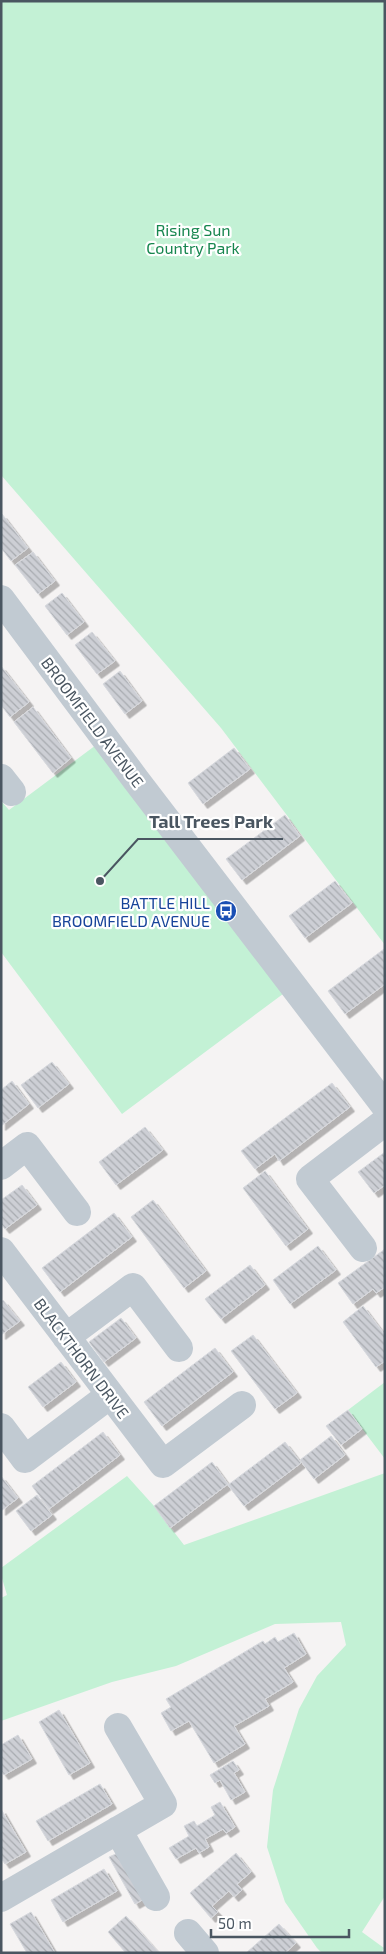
<svg xmlns="http://www.w3.org/2000/svg" width="386" height="1954" viewBox="0 0 386 1954" font-family="'Exo 2',sans-serif">
  <defs>
    <pattern id="building-back-hatch" width="6" height="6" patternUnits="userSpaceOnUse" patternTransform="scale(1.25)"><rect width="6" height="6" fill="#cdcfd5"/><path d="M-1 5l2 2M0 0l6 6M5-1l2 2" fill="none" stroke="#a8abb0"/></pattern>
    <filter id="shadow"><feDropShadow dx="4.5" dy="4.5" stdDeviation="0" flood-color="#0004"/></filter>
  </defs>
  <rect width="100%" height="100%" fill="#f5f3f3"/>
  <!-- park -->
  <path fill="#c3f1d5" d="M 1,1 L 385,1 L 385,945 L 221,728 L 1,475 Z
    M 96,745 L 283,994 L 122,1114 L 1,952 L 1,801 L 9,810 Z
    M 385,1382 L 385,1459 L 348,1410 Z
    M 385,1473 L 385,1896 L 362,1932 L 384,1948 L 381,1953 L 322,1953 L 317,1948 L 285,1902 L 267,1847 L 273,1790 L 299,1709 L 317,1676 L 346,1645 L 341,1622 L 275,1624 L 176,1666 L 112,1682 L 1,1721 L 1,1598 L 7,1595 L 1,1575 L 1,1568 L 127,1476 L 154,1506 L 184,1545 Z"/>
  <!-- building -->
  <path fill="url(#building-back-hatch)" stroke="#d7d9de" filter="url(#shadow)" d="M 2,514 L 28,548 L 11,561 L 1,548 Z
    M 33,552 L 55,581 L 38,594 L 15,565 Z
    M 62,593 L 84,622 L 67,635 L 45,606 Z
    M 92,632 L 115,661 L 97,674 L 75,645 Z
    M 1,666 L 29,702 L 10,717 L 1,705 Z
    M 120,671 L 142,701 L 125,714 L 103,684 Z
    M 33,707 L 71,758 L 53,773 L 14,722 Z
    M 234,748 L 250,769 L 203,804 L 188,783 Z
    M 285,815 L 300,836 L 242,880 L 226,859 Z
    M 335,881 L 352,903 L 305,938 L 289,916 Z
    M 384,949 L 385,984 L 345,1014 L 328,991 Z
    M 52,1062 L 69,1084 L 38,1108 L 21,1085 Z
    M 12,1081 L 29,1104 L 1,1126 L 1,1090 Z
    M 332,1083 L 350,1107 L 279,1161 L 275,1154 L 255,1169 L 241,1151 Z
    M 145,1127 L 163,1150 L 116,1185 L 99,1162 Z
    M 385,1152 L 385,1185 L 374,1193 L 358,1172 Z
    M 265,1171 L 308,1229 L 286,1246 L 243,1188 Z
    M 22,1185 L 37,1205 L 5,1229 L 1,1224 L 1,1200 Z
    M 153,1200 L 206,1271 L 184,1288 L 131,1217 Z
    M 114,1213 L 132,1237 L 60,1292 L 42,1268 Z
    M 318,1246 L 336,1270 L 290,1304 L 273,1280 Z
    M 385,1249 L 385,1287 L 376,1293 L 373,1289 L 353,1304 L 338,1283 Z
    M 250,1265 L 265,1285 L 221,1319 L 205,1299 Z
    M 3,1300 L 20,1321 L 1,1335 L 1,1302 Z
    M 363,1306 L 385,1335 L 385,1361 L 376,1367 L 343,1322 Z
    M 121,1318 L 136,1338 L 104,1362 L 89,1342 Z
    M 253,1335 L 297,1393 L 275,1409 L 231,1351 Z
    M 215,1348 L 233,1372 L 162,1426 L 144,1402 Z
    M 61,1362 L 76,1382 L 43,1407 L 28,1387 Z
    M 348,1410 L 362,1429 L 341,1445 L 326,1426 Z
    M 103,1432 L 120,1455 L 49,1509 L 32,1486 Z
    M 331,1436 L 345,1455 L 314,1479 L 300,1460 Z
    M 285,1442 L 301,1463 L 244,1506 L 228,1485 Z
    M 212,1462 L 228,1484 L 170,1528 L 154,1506 Z
    M 1,1476 L 18,1498 L 1,1511 Z
    M 37,1495 L 52,1515 L 31,1531 L 16,1511 Z
    M 294,1633 L 306,1654 L 284,1668 L 293,1682 L 265,1699 L 269,1706 L 234,1726 L 245,1744 L 214,1763 L 189,1721 L 171,1731 L 161,1713 L 171,1707 L 166,1699 L 263,1641 L 265,1644 L 275,1637 L 278,1642 Z
    M 59,1710 L 90,1763 L 69,1775 L 39,1722 Z
    M 18,1735 L 32,1759 L 4,1775 L 1,1771 L 1,1745 Z
    M 233,1761 L 239,1770 L 234,1773 L 245,1792 L 231,1800 L 220,1780 L 215,1783 L 210,1775 Z
    M 100,1784 L 112,1804 L 48,1841 L 36,1821 Z
    M 220,1802 L 235,1827 L 226,1833 L 223,1829 L 205,1839 L 209,1847 L 199,1853 L 196,1848 L 176,1859 L 169,1848 L 189,1836 L 184,1826 L 194,1821 L 197,1826 L 215,1815 L 211,1807 Z
    M 1,1809 L 26,1852 L 5,1864 L 1,1858 Z
    M 120,1852 L 146,1898 L 135,1904 L 109,1857 Z
    M 236,1853 L 251,1872 L 237,1884 L 242,1890 L 234,1897 L 229,1891 L 212,1906 L 218,1912 L 211,1918 L 190,1893 Z
    M 104,1869 L 117,1891 L 63,1922 L 51,1900 Z
    M 31,1912 L 55,1953 L 27,1953 L 10,1924 Z
    M 126,1916 L 159,1953 L 126,1953 L 108,1932 Z
    M 279,1924 L 296,1943 L 285,1953 L 246,1953 Z"/>
  <g fill="none" stroke-linecap="round" stroke-linejoin="round">
    <!-- minor -->
    <path stroke="#c1cad2" stroke-width="28" d="M 1,599 L 136,780 L 385,1106
      M 1,778 L 12,792
      M 1,1166 L 27,1146 L 77,1212
      M 363,1248 L 310,1179 L 385,1122
      M 1,1251 L 163,1464 L 242,1405
      M 66,1337 L 133,1287 L 179,1348
      M 1,1427 L 25,1459 L 110,1395
      M 118,1830 L 156,1897
      M 1,1898 L 163,1804 L 118,1727
      M 188,1933 L 205,1953"/>
  </g>
  <!-- icons -->
  <defs>
    <g id="bus-disc" transform="scale(1.125)"><circle r="9.5" fill="#1a4fb4" stroke="#fff"/><path d="M-5-6H5V4H4V6H2V4H-2V6H-4V4H-5ZM-3.5-4V0h7V-4ZM-3.5 1.2v1.5H-2V1.2ZM2 1.2v1.5H3.5V1.2Z" fill="#fff"/></g>
  </defs>
  <g fill-rule="evenodd">
    <use href="#bus-disc" x="226" y="911"/>
  </g>
  <g text-anchor="middle" dominant-baseline="central" stroke-width="4.5" stroke-linejoin="round" paint-order="stroke">
    <!-- park labels -->
    <g font-size="16" fill="#17864f" stroke="#fff">
      <text x="193" y="229">Rising Sun<tspan x="193" dy="18">Country Park</tspan></text>
    </g>
    <!-- street labels -->
    <g font-size="16" fill="#4a5661" stroke="#fff">
      <text transform="translate(93 722) rotate(53)">BROOMFIELD AVENUE</text>
      <text transform="translate(82 1358) rotate(53)">BLACKTHORN DRIVE</text>
    </g>
    <!-- transit labels -->
    <g font-size="16" fill="#164399" stroke="#fff" text-anchor="end">
      <text x="210" y="902">BATTLE HILL<tspan x="210" dy="18">BROOMFIELD AVENUE</tspan></text>
    </g>
  </g>
  <!-- callouts -->
  <path fill="none" stroke="#4a5661" stroke-width="2" d="M100 881L138 839H283"/>
  <circle fill="#4a5661" stroke="#fff" stroke-width="2" cx="100" cy="881" r="5"/>
  <g font-size="18" text-anchor="middle" font-weight="bold" fill="#4a5661" stroke="#fff" stroke-width="4.5" stroke-linejoin="round" paint-order="stroke">
    <text x="211" y="828">Tall Trees Park</text>
  </g>
  <!-- border -->
  <rect width="386" height="1954" fill="none" stroke="#4a5661" stroke-width="5"/>
  <!-- scale -->
  <path d="M211 1929v8h138v-8" fill="none" stroke="#4a5661" stroke-width="2.5"/>
  <text x="218" y="1929" font-size="15" fill="#4a5661" stroke="#ffffff" stroke-width="4" paint-order="stroke">50 m</text>
</svg>
